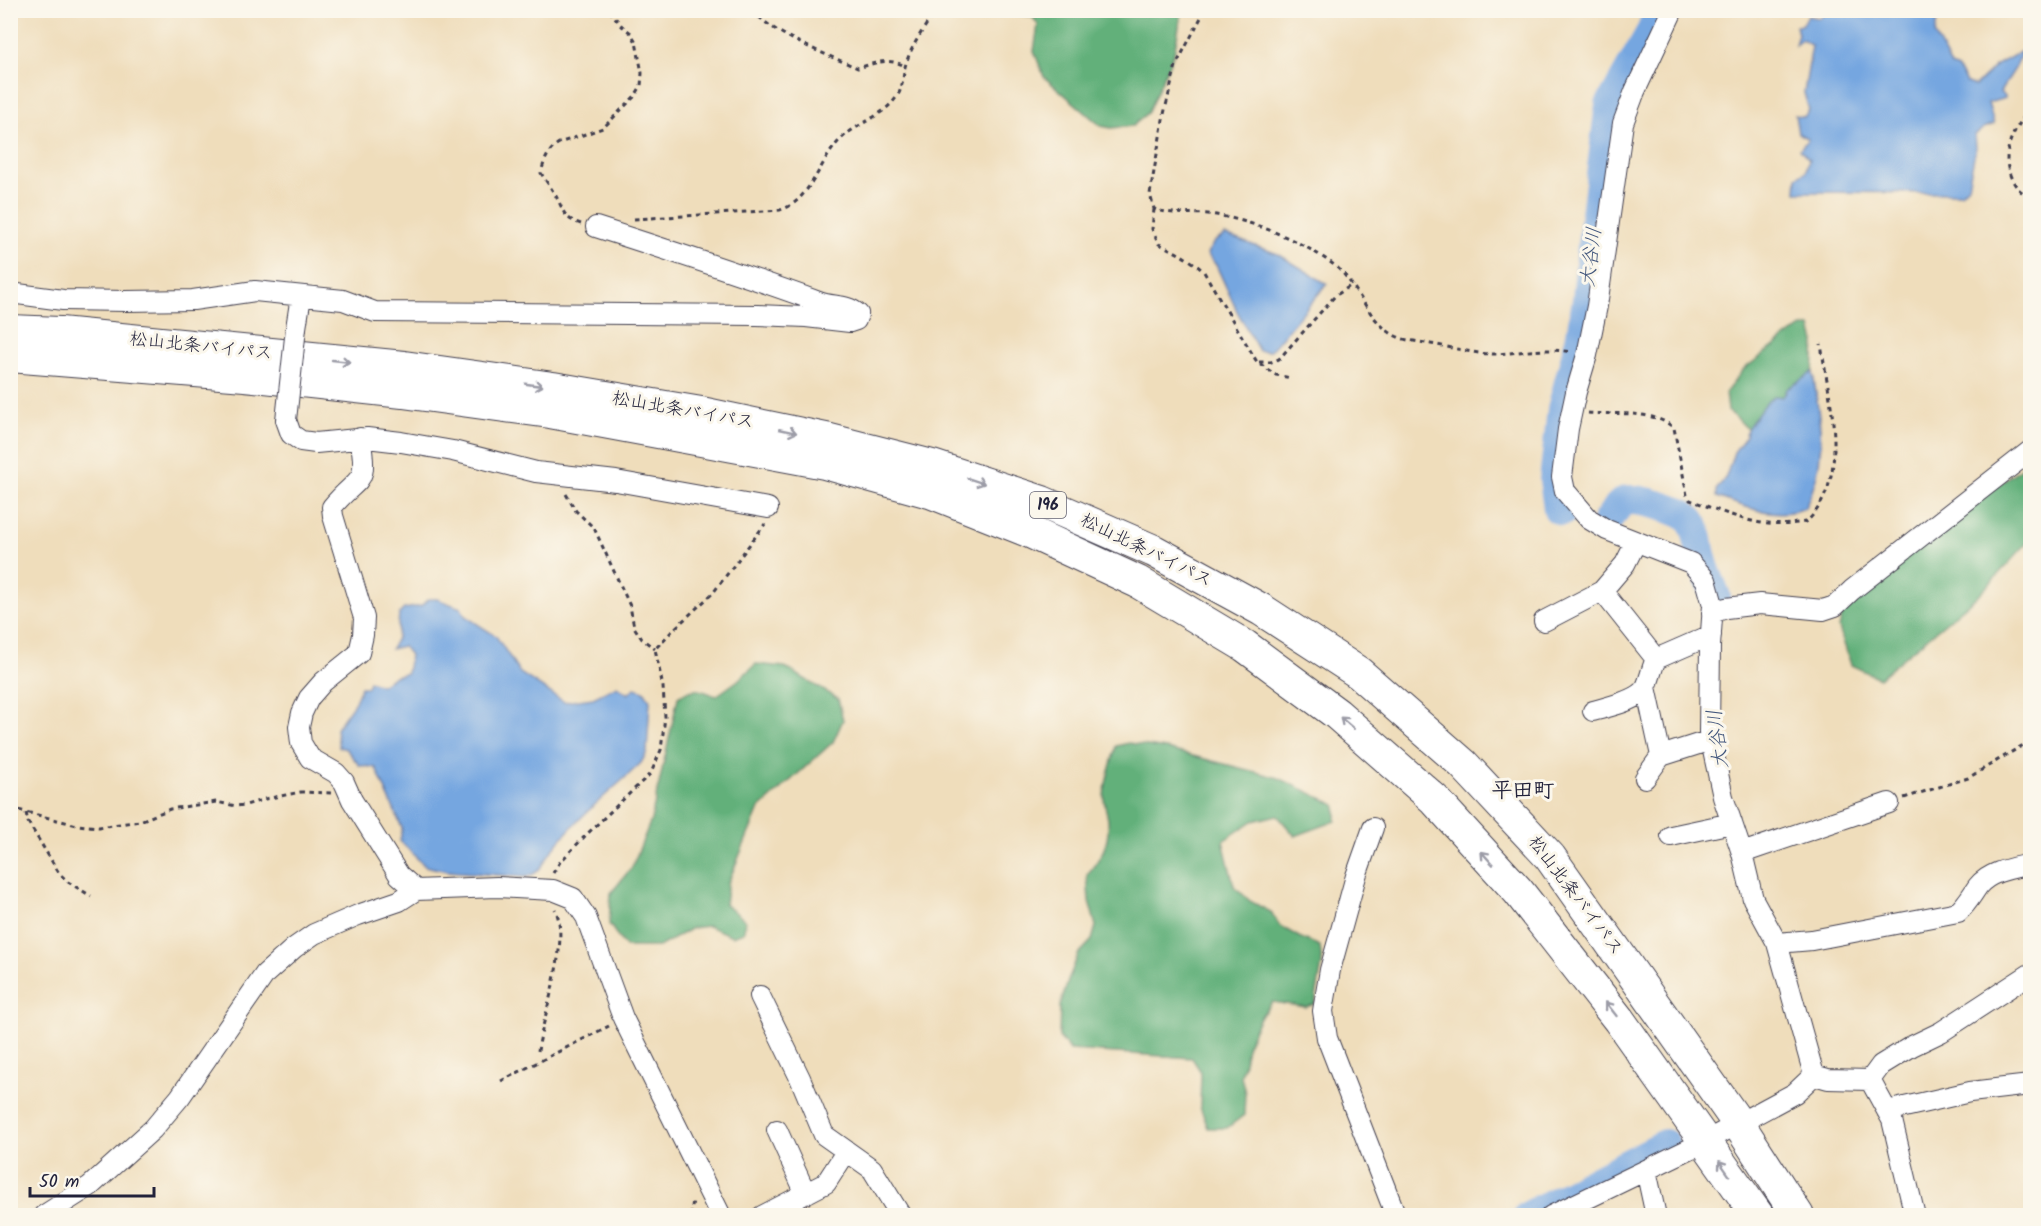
<svg xmlns="http://www.w3.org/2000/svg" width="2041" height="1226" viewBox="0 0 2041 1226" font-family="Kalam,'Klee One',sans-serif">
  <rect width="100%" height="100%" fill="#fbf7ec"/>
  <filter id="ink" filterUnits="userSpaceOnUse"><feTurbulence type="fractalNoise" baseFrequency=".0167" numOctaves="2"/><feDisplacementMap in="SourceGraphic" scale="12" xChannelSelector="R" yChannelSelector="G"/><feConvolveMatrix kernelMatrix="1 2 1 2 8 2 1 2 1" color-interpolation-filters="sRGB"/></filter>
  <filter id="wash" filterUnits="userSpaceOnUse"><feTurbulence type="fractalNoise" baseFrequency=".008" numOctaves="4" result="noise"/><feDisplacementMap in="SourceGraphic" scale="24" xChannelSelector="R" yChannelSelector="G"/><feGaussianBlur stdDeviation="1.35" result="paint"/><feColorMatrix in="noise" values="0 0 0 0 0 0 0 0 0 0 0 0 0 0 0 0 0 1.4 0 .05"/><feComposite in="paint" operator="in"/></filter>
  <g filter="url(#wash)">
    <rect width="100%" height="100%" fill="#efddbb"/>
    <!-- forest -->
    <path fill="#62b07a" stroke="#42695a" stroke-width="1.5" d="M 1178,10 L 1181,16 L 1174,53 L 1148,112 L 1133,126 L 1111,128 L 1101,126 L 1044,77 L 1034,51 L 1038,25 L 1032,16 L 1011,14 L 991,17 L 967,11 Z
      M 1803,327 L 1811,327 L 1815,342 L 1813,372 L 1787,389 L 1783,397 L 1774,396 L 1763,406 L 1747,429 C 1739,423 1736,416 1728,411 L 1726,392 L 1744,369 L 1792,333 Z
      M 2030,461 L 2030,540 L 1981,593 L 1879,678 L 1851,665 L 1839,628 L 1845,600 Z
      M 756,664 L 785,667 L 838,699 L 843,720 L 833,742 L 759,809 L 728,883 L 725,904 L 745,920 L 744,932 L 732,936 L 708,926 L 692,928 L 659,947 L 625,947 L 609,924 L 611,893 L 632,867 L 651,820 L 678,697 C 695,686 699,689 716,696 L 737,681 Z
      M 1129,743 L 1166,749 L 1279,778 L 1336,805 L 1336,821 L 1295,836 L 1277,815 L 1253,821 L 1223,841 L 1234,886 L 1250,901 L 1271,912 L 1280,926 L 1299,937 L 1320,946 L 1322,964 L 1315,1004 L 1306,1007 L 1272,1002 L 1259,1019 L 1248,1043 L 1241,1076 L 1245,1093 L 1244,1115 L 1227,1128 L 1208,1128 L 1200,1107 L 1201,1072 L 1192,1058 L 1070,1050 L 1059,1037 L 1060,1006 L 1069,978 L 1078,955 L 1092,940 L 1096,926 L 1089,901 L 1087,875 C 1101,857 1110,845 1108,820 C 1107,813 1104,804 1104,797 C 1105,781 1112,762 1116,746 Z"/>
    <!-- water -->
    <path fill="#75a6e0" stroke="#4c648e" stroke-width="1.5" d="M 1938,11 L 1935,35 L 1951,66 L 1958,69 L 1966,82 L 1975,86 L 1995,66 L 2022,51 L 2016,67 L 2000,92 L 2005,98 L 1988,103 L 1994,124 L 1984,128 L 1975,135 L 1976,147 L 1968,186 L 1961,193 L 1796,192 L 1797,177 L 1806,171 L 1809,159 L 1800,149 L 1808,139 L 1798,133 L 1795,115 L 1804,117 L 1809,110 L 1804,93 L 1812,46 L 1802,40 L 1795,45 L 1798,34 L 1796,26 L 1802,25 L 1808,16 L 1819,18 L 1827,11 Z
      M 1225,235 L 1278,254 L 1327,284 L 1270,351 L 1259,351 L 1237,311 L 1216,265 L 1207,254 L 1214,242 Z
      M 1813,372 C 1820,423 1829,459 1805,508 C 1776,520 1745,507 1717,497 L 1717,489 L 1726,477 L 1734,452 L 1746,436 L 1747,429 L 1763,406 L 1774,396 L 1783,397 L 1787,389 Z
      M 428,599 L 437,599 L 461,608 L 465,616 L 496,636 L 520,673 L 564,702 L 593,698 L 617,686 L 628,694 L 635,688 L 644,691 L 650,700 L 647,752 L 641,763 C 612,791 577,817 553,849 C 541,864 544,872 525,877 L 447,871 L 425,866 L 400,841 L 402,828 L 376,768 L 359,765 L 346,749 L 339,747 L 336,729 L 355,702 L 361,687 L 367,687 L 369,681 L 381,685 L 395,676 L 407,673 L 410,655 L 403,646 L 391,649 L 397,638 L 399,614 L 404,609 L 421,606 Z"/>
    <g fill="none" stroke-linecap="round" stroke-linejoin="round">
      <!-- river -->
      <path stroke="#75a6e0" stroke-width="30" d="M 1563,511 L 1558,509 L 1554,480 L 1562,409 L 1580,340 L 1587,300 L 1592,245 L 1610,105 L 1652,30 L 1659,10
        M 1607,521 C 1612,515 1618,504 1625,501 C 1635,496 1683,511 1690,519 C 1699,529 1698,546 1702,558 C 1704,570 1712,584 1716,597
        M 1528,1216 L 1665,1144"/>
    </g>
  </g>
  <g filter="url(#ink)">
    <g fill="none" stroke-linecap="round" stroke-linejoin="round">
      <!-- minor casing -->
      <g stroke="#413e4e" stroke-width="22">
        <path id="minor" d="M 1673,10 L 1635,91 L 1623,123 L 1597,306 L 1587,355 L 1576,392 L 1568,429 L 1562,477 L 1565,491 L 1589,519 L 1607,530 L 1691,563 L 1706,580 L 1713,605 L 1710,646 L 1709,732 L 1723,797 L 1742,853 L 1753,899 L 1777,943 L 1814,1075 L 1828,1079 L 1870,1080 L 1892,1120 L 1915,1216
          M 10,293 L 63,300 L 126,301 L 193,300 L 255,291 L 343,300 L 375,312 L 757,315 L 806,317 L 850,322 L 856,320 L 858,314 C 847,304 832,307 819,302 C 745,275 671,251 596,227
          M 296,328 L 301,296
          M 286,420 L 291,434 L 301,441 L 316,443 L 367,438 L 401,442 L 453,451 L 536,472 L 616,481 L 768,508
          M 360,438 C 369,487 359,474 332,507 L 333,516 L 364,618 L 363,635 L 359,653 L 323,682 L 309,698 L 302,713 L 299,727 L 301,743 L 310,758 L 336,773 L 344,782 L 352,800 L 399,875 L 416,890
          M 1602,591 L 1656,659
          M 1712,613 L 1726,608 L 1760,604 L 1823,610 L 1835,606 L 1852,590 L 2030,451
          M 1544,621 L 1602,591 L 1625,564 L 1636,542
          M 1646,687 L 1661,756
          M 1593,711 C 1607,707 1638,701 1646,687 C 1650,679 1652,667 1656,659 L 1711,635
          M 1645,778 L 1661,756 L 1711,740
          M 1373,828 L 1356,876 L 1330,970 L 1323,1011 L 1327,1038 L 1396,1216
          M 1671,836 L 1732,823
          M 1742,853 L 1889,803
          M 1777,943 L 1812,940 L 1958,912 C 1967,904 1971,896 1978,886 C 1990,871 2013,868 2030,864
          M 760,996 L 800,1078 L 824,1135 L 872,1169 L 901,1216
          M 1870,1080 L 1881,1065 L 1912,1046 L 1941,1032 L 2030,974
          M 1887,1111 L 1970,1092 L 2030,1085
          M 777,1130 L 806,1194
          M 1646,1170 L 1656,1216
          M 43,1216 L 90,1186 L 153,1129 L 180,1097 L 265,974 L 294,948 L 314,934 L 358,915 L 399,901 L 416,890 L 497,887 L 553,890 L 573,898 L 586,917 L 623,1018 L 721,1216
          M 762,1216 L 826,1183 L 846,1152
          M 1551,1216 L 1706,1141 L 1795,1093 L 1814,1075"/>
      </g>
      <!-- trunk casing -->
      <g stroke="#413e4e" stroke-width="34">
        <path id="trunk" d="M 10,331 L 60,333 L 404,367 L 553,388 L 701,413 L 830,440 L 932,466 L 1042,502 L 1154,551 L 1262,610 L 1359,673 L 1463,764 L 1550,857 L 1738,1123 L 1798,1216
          M 10,356 L 245,375 L 403,392 L 550,412 L 825,463 L 930,492 L 1028,531 L 1138,582 L 1245,646 L 1337,714 L 1434,799 L 1518,891 L 1619,1020 L 1758,1216"/>
      </g>
      <!-- path -->
      <path stroke="#413e4e" stroke-width="3" stroke-dasharray="4.5 4.5" stroke-linecap="butt" d="M 753,10 C 770,34 830,56 858,68 C 876,63 887,57 905,66
        M 1205,10 L 1176,65 L 1164,114 L 1150,194 L 1154,209 C 1171,215 1190,213 1208,214 C 1250,219 1301,240 1334,265 C 1360,285 1367,324 1400,338 C 1409,341 1421,342 1431,344 C 1451,347 1473,354 1494,354 C 1520,353 1544,347 1571,352
        M 2030,108 C 2022,120 2010,135 2008,150 C 2004,168 2013,190 2030,197
        M 1154,209 L 1152,229 L 1159,244 C 1176,252 1191,259 1204,272 L 1257,362 L 1276,375 L 1291,378
        M 634,219 L 780,210 C 808,203 820,162 838,142 C 856,122 886,117 899,93 C 903,85 903,76 905,67 C 910,47 925,27 936,10
        M 581,224 C 561,218 564,208 554,193 C 550,186 545,180 541,173 C 544,161 548,150 559,143 L 603,128 L 635,96 L 641,86 L 642,73 L 636,42 L 631,33 L 622,26 L 609,10
        M 1259,362 L 1271,362 L 1279,359 L 1335,296 L 1353,284
        M 1588,413 C 1616,415 1652,409 1674,428 L 1687,495 L 1690,500 C 1722,511 1756,528 1791,524 C 1795,523 1801,523 1805,522 C 1811,519 1816,511 1820,505 C 1847,458 1828,394 1821,344
        M 566,494 L 576,511 L 594,528 L 630,606 L 634,627 L 642,639 L 655,649
        M 1904,798 L 1968,778 L 2030,741
        M 10,808 L 77,825 L 99,827 L 140,821 L 170,809 L 216,802 L 236,806 L 246,805 L 265,799 L 301,792 L 331,793
        M 26,813 L 28,822 L 59,873 L 68,882 L 91,896
        M 553,873 L 560,862 L 587,834 L 651,773 L 661,750 L 665,717 L 663,687 L 655,649 L 674,629 L 713,593 L 765,524
        M 538,1051 C 543,1014 571,942 555,909
        M 501,1081 L 609,1026
        M 691,1216 L 693,1199"/>
      <!-- minor -->
      <use href="#minor" stroke="#fff" stroke-width="20"/>
      <!-- trunk -->
      <use href="#trunk" stroke="#fff" stroke-width="32"/>
      <!-- minor-bridge casing -->
      <g stroke="#413e4e" stroke-width="22" stroke-linecap="butt">
        <path id="minor-bridge" d="M 286,420 L 296,328"/>
      </g>
      <!-- minor-bridge -->
      <use href="#minor-bridge" stroke="#fff" stroke-width="20"/>
    </g>
    <!-- one-way arrows -->
    <defs><path id="oneway-shaft" d="M-6 0H5M1.5-3L5.5 0L1.5 3" fill="none" stroke-width="1.6" stroke-linecap="round" stroke-linejoin="round" transform="scale(1.5)"/></defs>
    <g stroke="#9c9ca7">
      <use href="#oneway-shaft" transform="translate(341 361) rotate(6)"/>
      <use href="#oneway-shaft" transform="translate(534 385) rotate(8)"/>
      <use href="#oneway-shaft" transform="translate(788 431) rotate(12)"/>
      <use href="#oneway-shaft" transform="translate(976 481) rotate(18)"/>
      <use href="#oneway-shaft" transform="translate(1347 723) rotate(-139)"/>
      <use href="#oneway-shaft" transform="translate(1487 858) rotate(-132)"/>
      <use href="#oneway-shaft" transform="translate(1611 1009) rotate(-128)"/>
      <use href="#oneway-shaft" transform="translate(1724 1168) rotate(-125)"/>
    </g>
  </g>
  <g text-anchor="middle" dominant-baseline="central" stroke-width="6" stroke-linejoin="round" paint-order="stroke">
    <!-- shield labels -->
    <rect fill="#fbf7ec" stroke="#636270" stroke-width="1.5" x="1030" y="492" width="36" height="26" rx="4.5"/>
    <g font-size="16" font-weight="bold" fill="#22223b">
      <text x="1048" y="505">196</text>
    </g>
    <!-- street labels -->
    <g font-size="18" fill="#22223b" stroke="#fbf7ec">
      <text transform="translate(201 347) rotate(6)">松山北条バイパス</text>
      <text transform="translate(683 411) rotate(10)">松山北条バイパス</text>
      <text transform="translate(1146 551) rotate(26)">松山北条バイパス</text>
      <text transform="translate(1575 896) rotate(53)">松山北条バイパス</text>
    </g>
    <!-- water labels -->
    <g font-size="20" font-style="italic" fill="#43577d" stroke="#fbf7ec">
      <text transform="translate(1592 257) rotate(-83)">大谷川</text>
      <text transform="translate(1719 739) rotate(-97)">大谷川</text>
    </g>
    <!-- quarter labels -->
    <g font-size="21" font-weight="bold" fill="#22223b" stroke="#fbf7ec">
      <text x="1523" y="791">平田町</text>
    </g>
  </g>
  <!-- margin -->
  <rect width="2041" height="1226" fill="none" stroke="#fbf7ec" stroke-width="36"/>
  <!-- scale -->
  <path d="M30 1187v9h124v-9" fill="none" stroke="#22223b" stroke-width="3"/>
  <text x="39" y="1187" font-size="18" fill="#22223b" stroke="#fbf7ec" stroke-width="4.5" paint-order="stroke">50 m</text>
</svg>
